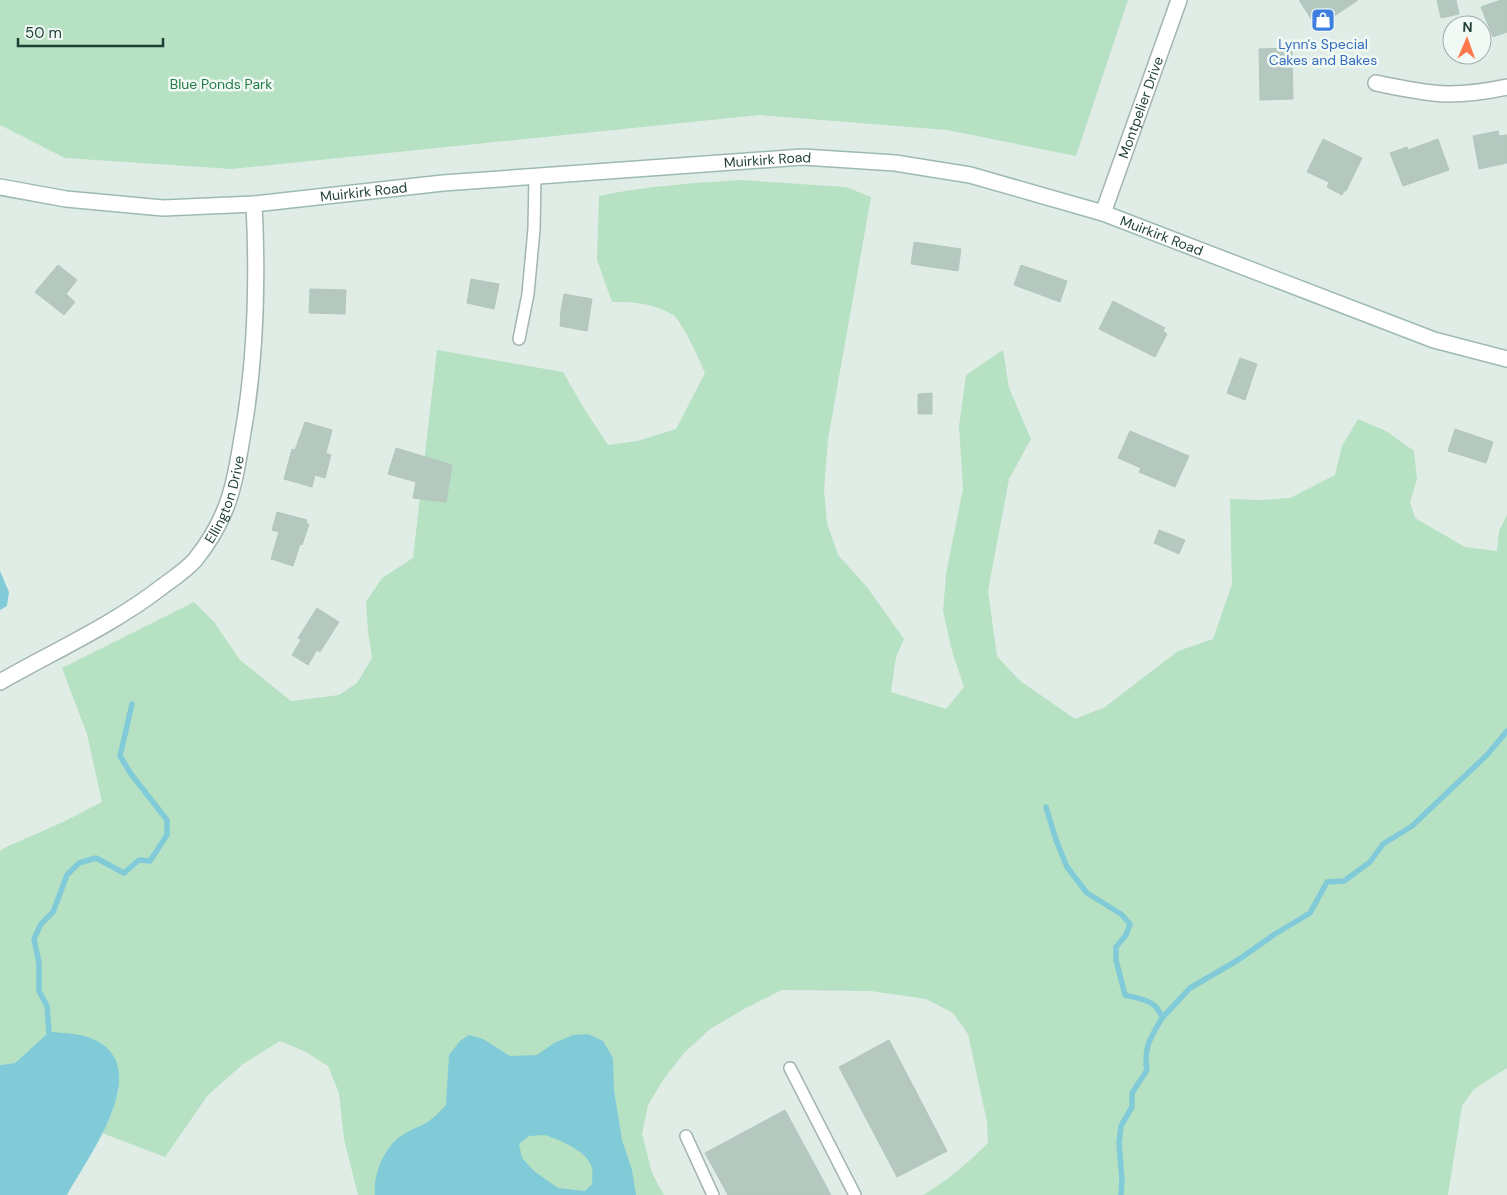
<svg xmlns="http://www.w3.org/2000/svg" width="1507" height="1195" viewBox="0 0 1507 1195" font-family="'DM Sans',sans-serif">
  <rect width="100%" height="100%" fill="#e0ede7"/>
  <!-- green -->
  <path fill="#b6e1c2" d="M 0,0 L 1128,0 L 1076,156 L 947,130 L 760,115 L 232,169 L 65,158 L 0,125 Z
    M 741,180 L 846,187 L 871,197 L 828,439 L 824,490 L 827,523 L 838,555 L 867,587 L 904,639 L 896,657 L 891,692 L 946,709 L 964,687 L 952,651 L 943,611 L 946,574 L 963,489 L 959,426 L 966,375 L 1003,350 L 1009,388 L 1031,439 L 1009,479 L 988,591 L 997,656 L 1019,680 L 1075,719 L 1105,707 L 1178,651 L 1213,639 L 1232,584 L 1230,499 L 1260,500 L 1290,498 L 1335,475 L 1342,446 L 1358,419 L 1386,431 L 1414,451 L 1417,479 L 1410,502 L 1415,518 L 1465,547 L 1497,551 L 1499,531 L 1507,515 L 1507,1068 L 1474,1089 L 1462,1106 L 1448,1195 L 923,1195 C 947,1181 969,1162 988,1143 L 987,1122 L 968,1034 L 953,1013 L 926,999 L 871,991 L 782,990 L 746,1008 L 710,1029 L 684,1053 L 663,1080 L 648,1105 L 642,1134 L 652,1173 L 664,1195 L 358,1195 L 344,1139 L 339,1093 L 328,1066 L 306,1052 L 280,1041 L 243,1064 L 208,1095 L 165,1157 L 102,1133 L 112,1113 L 119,1089 L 49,1032 L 15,1063 L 0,1065 L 0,851 L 6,847 L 63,822 L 102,802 L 87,734 L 62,668 L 194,602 L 214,622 L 240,660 L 291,701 L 339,695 L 357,683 L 372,658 L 368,631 L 366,602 L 382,578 L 413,558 L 437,350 L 563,372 L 585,410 L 608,445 L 638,441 L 676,429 L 705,373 C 700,361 682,321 673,315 C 654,303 633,302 612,302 L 597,260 L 599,196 C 646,186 693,183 741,180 Z"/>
  <!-- water -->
  <path fill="#81cbd9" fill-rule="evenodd" d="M 0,571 L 9,592 L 7,606 L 0,610 Z
    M 49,1032 C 64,1033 81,1033 95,1040 C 155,1069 87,1158 67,1195 L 0,1195 L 0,1065 L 15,1063 Z
    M 588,1034 L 603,1041 L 613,1058 L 614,1090 L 622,1140 L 632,1170 L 636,1195 L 375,1195 C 373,1173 385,1145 404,1134 C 412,1129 422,1126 429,1121 C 435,1117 441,1110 446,1105 L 449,1055 L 460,1041 L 469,1035 L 483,1039 L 510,1056 L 537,1055 L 554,1043 L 573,1035 ZM 545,1135 C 560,1140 588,1151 592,1168 C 593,1173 592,1179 592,1184 L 585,1191 L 558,1188 L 534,1171 L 522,1158 L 519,1144 L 529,1136 Z"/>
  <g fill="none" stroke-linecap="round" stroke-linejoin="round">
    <!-- stream -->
    <path stroke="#81cbd9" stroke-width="5.5" d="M 1046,807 L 1056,840 L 1067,867 L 1087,893 L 1121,914 L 1130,924 L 1126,935 L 1116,947 L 1116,960 L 1125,995 C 1142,1000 1156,999 1162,1018 C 1151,1037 1143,1048 1147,1070 L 1132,1093 L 1132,1107 L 1121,1126 L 1119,1143 L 1122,1180 L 1121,1195
      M 1162,1018 L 1190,988 L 1238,960 L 1275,934 L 1310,913 L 1327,882 L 1344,881 L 1370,862 L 1383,844 L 1412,826 L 1487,755 L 1507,731
      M 49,1032 L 47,1006 L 39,991 L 39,963 L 34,939 L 41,924 L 53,912 L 67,875 L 79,863 L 96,858 L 124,873 L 139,860 L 150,861 L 167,835 L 167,820 L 131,774 L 120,756 L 132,704"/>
  </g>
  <!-- building -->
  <path fill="#b5c8c0" stroke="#b2c7be" d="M 1299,0 L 1358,0 L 1333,17 L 1335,20 L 1319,31 Z
    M 1437,0 L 1456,0 L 1459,14 L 1441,18 Z
    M 1501,0 L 1507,0 L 1507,32 L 1493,37 L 1481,7 Z
    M 1292,48 L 1293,99 L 1260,100 L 1259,49 Z
    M 1498,131 L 1499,136 L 1507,135 L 1507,163 L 1479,169 L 1473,136 Z
    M 1323,139 L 1362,158 L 1346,191 L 1344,191 L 1342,195 L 1327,187 L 1329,182 L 1307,172 Z
    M 1438,139 L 1449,170 L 1403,186 L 1390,153 L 1407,147 L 1408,150 Z
    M 914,242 L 961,249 L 958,271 L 911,264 Z
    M 58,265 L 77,280 L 66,294 L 75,302 L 64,315 L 35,292 Z
    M 1021,265 L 1067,281 L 1060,302 L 1014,285 Z
    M 471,279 L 499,284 L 494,309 L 467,303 Z
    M 310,289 L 346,290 L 345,314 L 309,313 Z
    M 564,294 L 592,299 L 587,331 L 560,326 L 561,310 Z
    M 1113,301 L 1165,328 L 1163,331 L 1167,334 L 1155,357 L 1099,329 Z
    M 1240,358 L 1257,364 L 1245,400 L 1227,393 Z
    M 932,393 L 932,414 L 918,414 L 918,394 Z
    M 305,422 L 332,430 L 326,453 L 331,455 L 325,478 L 315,475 L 312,487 L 284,479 L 292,449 L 295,450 Z
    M 1455,429 L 1493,442 L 1486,463 L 1448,451 Z
    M 1130,431 L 1189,456 L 1175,487 L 1139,472 L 1141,468 L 1118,458 Z
    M 396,448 L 452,465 L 446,502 L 413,498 L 416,482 L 388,474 Z
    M 277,512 L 307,520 L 306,524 L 309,524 L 302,545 L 300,544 L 293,566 L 271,559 L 279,532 L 272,530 Z
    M 1159,530 L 1185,540 L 1179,554 L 1154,543 Z
    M 317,608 L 339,622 L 320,652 L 317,650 L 308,665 L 292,655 L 301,640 L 298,638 Z
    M 889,1040 L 947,1151 L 897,1177 L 839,1067 Z
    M 785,1110 L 831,1195 L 728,1195 L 705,1153 Z"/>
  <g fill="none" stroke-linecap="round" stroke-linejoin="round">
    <!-- service casing -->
    <g stroke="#a2b5af" stroke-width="14">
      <path id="service" d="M 519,339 L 528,294 L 534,229 L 535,176
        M 790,1068 L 855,1195
        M 686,1136 L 713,1195"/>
    </g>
    <!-- minor casing -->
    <g stroke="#a2b5af" stroke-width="18">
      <g id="minor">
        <path d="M 1376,83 C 1395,87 1414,91 1433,93 C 1458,96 1483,92 1507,87"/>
        <path id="s1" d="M 1103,213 L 1179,0"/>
      </g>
    </g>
    <!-- tertiary casing -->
    <g stroke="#a2b5af" stroke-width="18">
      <g id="tertiary">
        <path id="s2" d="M 0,682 C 54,651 113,625 163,586 C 174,578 186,570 195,560 C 207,545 217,529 224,512 C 234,489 238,462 242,438 C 256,361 258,283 254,204"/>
      </g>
    </g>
    <!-- secondary casing -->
    <g stroke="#9dbab0" stroke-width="18">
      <g id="secondary">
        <path id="s3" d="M 0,187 L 66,199 L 163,208 L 254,204 L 443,183 L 803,157 L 895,163 L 970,175 L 1103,213 L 1434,340 L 1507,359"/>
      </g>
    </g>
    <!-- service -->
    <use href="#service" stroke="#fff" stroke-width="11"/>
    <!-- minor -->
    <use href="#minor" stroke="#fff" stroke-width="15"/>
    <!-- tertiary -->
    <use href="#tertiary" stroke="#fff" stroke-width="15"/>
    <!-- secondary -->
    <use href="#secondary" stroke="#fff" stroke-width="15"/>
  </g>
  <!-- icons -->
  <defs>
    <g id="shop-square" transform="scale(1.25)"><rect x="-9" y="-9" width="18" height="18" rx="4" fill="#3f7fe0" stroke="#f1f9f5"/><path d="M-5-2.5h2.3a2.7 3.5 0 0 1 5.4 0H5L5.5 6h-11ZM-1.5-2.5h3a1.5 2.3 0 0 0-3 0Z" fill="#fff"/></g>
  </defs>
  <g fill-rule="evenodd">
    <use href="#shop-square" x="1323" y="20"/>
  </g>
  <g text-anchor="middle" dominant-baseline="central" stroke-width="5" stroke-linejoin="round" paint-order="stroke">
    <!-- shop labels -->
    <g font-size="14" fill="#366cbe" stroke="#f1f9f5">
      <text x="1323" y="44">Lynn's Special<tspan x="1323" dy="16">Cakes and Bakes</tspan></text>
    </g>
    <!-- park labels -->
    <g font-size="14" fill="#247b46" stroke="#f1f9f5">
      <text x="221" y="84">Blue Ponds Park</text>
    </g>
    <!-- street labels -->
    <g font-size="14" fill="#1e3f37" stroke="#f1f9f5">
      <text stroke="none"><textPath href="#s1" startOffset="112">Montpelier Drive</textPath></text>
      <text stroke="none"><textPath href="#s3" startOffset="771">Muirkirk Road</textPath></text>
      <text stroke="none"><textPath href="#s3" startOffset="366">Muirkirk Road</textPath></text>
      <text stroke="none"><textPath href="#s3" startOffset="1176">Muirkirk Road</textPath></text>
      <text stroke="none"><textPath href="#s2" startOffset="299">Ellington Drive</textPath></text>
    </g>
  </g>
  <!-- north arrow -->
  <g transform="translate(1467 40) rotate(2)"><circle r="24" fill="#f1f9f5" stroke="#9dafa9"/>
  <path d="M0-4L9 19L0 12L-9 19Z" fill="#ff784c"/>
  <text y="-8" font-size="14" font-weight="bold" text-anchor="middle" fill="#1e3f37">N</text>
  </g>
  <!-- scale -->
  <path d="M18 38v8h145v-8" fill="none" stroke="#1e3f37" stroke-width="2.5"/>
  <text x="25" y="38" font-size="15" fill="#1e3f37" stroke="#f1f9f5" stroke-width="4" paint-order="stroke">50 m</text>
</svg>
